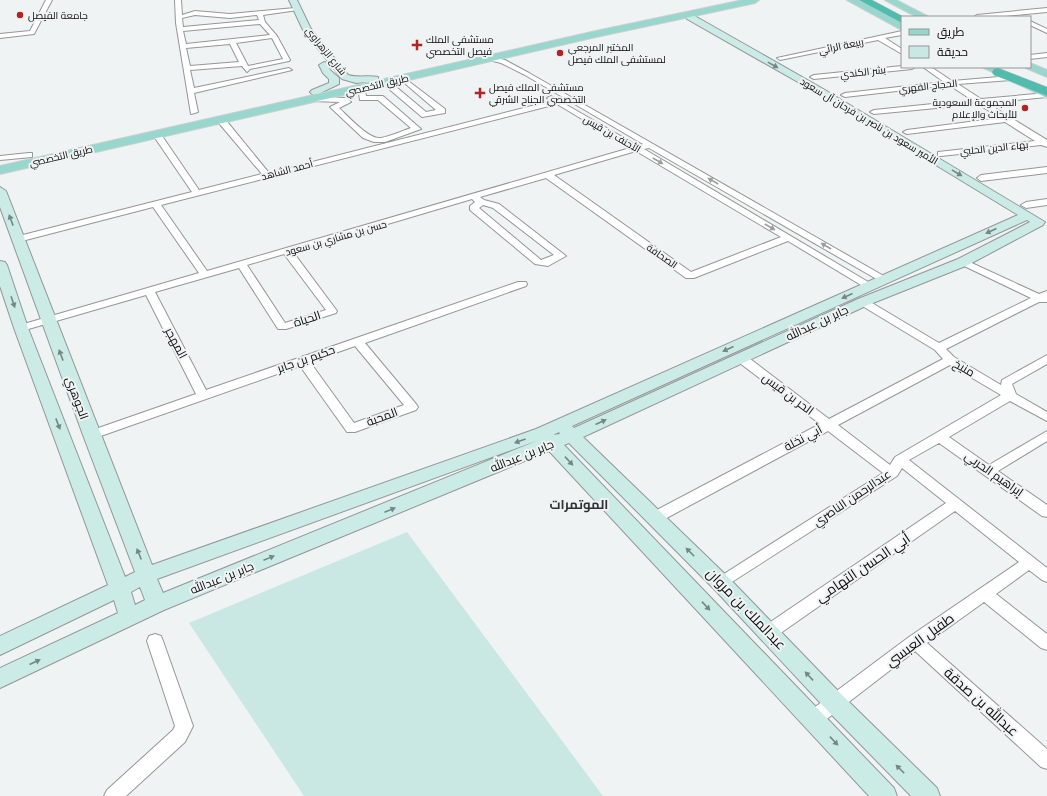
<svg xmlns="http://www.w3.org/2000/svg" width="1047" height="796" viewBox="0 0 1047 796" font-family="Figtree,Cairo,sans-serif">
  <rect width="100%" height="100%" fill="#eff3f3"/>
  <!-- green -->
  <path fill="#c9e8e3" d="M 407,532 L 603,796 L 304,796 L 189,623 Z"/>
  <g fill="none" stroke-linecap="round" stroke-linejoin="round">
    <!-- street casing -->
    <g stroke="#939796" stroke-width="2">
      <path id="street" d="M 46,0 L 52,0 L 34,34 L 0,38 L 0,34 L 30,31 Z
        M 175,0 L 181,0 L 182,15 L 195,11 L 230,14 L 295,8 L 298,10 L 263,15 L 265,22 L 277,36 L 290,60 L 289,61 L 250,69 L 247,72 L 242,66 L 190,70 L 194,88 L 289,68 L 292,70 L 194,93 L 198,112 L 191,114 L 176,23 ZM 195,15 L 230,18 L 257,15 L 259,20 L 183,27 L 182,18 ZM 260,24 L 270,35 L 186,44 L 183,31 ZM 272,38 L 283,59 L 248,66 L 236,43 ZM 230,44 L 239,62 L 190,66 L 186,48 Z
        M 1047,8 L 1047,12 L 995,17 L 974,17 L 977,15 Z
        M 1030,21 L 1047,29 L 1047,33 L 1030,25 Z
        M 902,31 L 902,35 L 885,38 L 902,49 L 902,54 L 878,40 L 780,60 L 777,58 Z
        M 1047,53 L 1047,57 L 1030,59 L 1030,55 Z
        M 495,58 L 505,60 L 529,73 L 889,279 L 884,282 L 880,281 L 649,148 L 644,149 L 875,286 L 874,288 L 866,288 L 788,241 L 694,278 L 686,278 L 546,178 L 480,197 L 484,200 L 499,204 L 566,256 L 548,266 L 535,264 L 470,210 L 470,206 L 475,202 L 472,199 L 293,252 L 337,311 L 336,313 L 286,329 L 278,329 L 239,268 L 155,292 L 206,390 L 518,282 L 526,282 L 527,284 L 526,286 L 365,343 L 416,404 L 418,407 L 416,410 L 355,432 L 347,432 L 300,366 L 95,438 L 87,438 L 85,435 L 87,432 L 196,394 L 146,295 L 25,330 L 21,331 L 16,328 L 17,326 L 199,273 L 153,207 L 18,242 L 13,239 L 15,237 L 192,192 L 153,135 L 154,133 L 160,133 L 199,190 L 262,174 L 218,122 L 218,118 L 224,118 L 269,173 L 551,101 L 547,98 L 551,96 L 638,146 L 643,144 L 525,75 L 501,63 L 493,61 L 493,59 ZM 557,104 L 630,148 L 207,271 L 161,205 ZM 636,151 L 781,237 L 691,272 L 554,175 ZM 483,205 L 493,208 L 554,255 L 541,260 L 479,208 ZM 284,254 L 326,310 L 285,323 L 247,265 ZM 355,346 L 404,405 L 354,423 L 310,362 Z
        M 902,66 L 915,67 L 912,69 L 814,79 L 810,77 L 814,75 Z
        M 923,67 L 931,67 L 952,81 L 1011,76 L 1015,78 L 1011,80 L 958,84 L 981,99 L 1047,93 L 1047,97 L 987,103 L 1047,140 L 1047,147 L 1041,145 L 941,156 L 938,156 L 938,152 L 1035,141 L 1005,122 L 907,134 L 903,132 L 907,130 L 1000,118 L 978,104 L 874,114 L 870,112 L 874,110 L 972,100 L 949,85 L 845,97 L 841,95 L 845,93 L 944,82 Z
        M 403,77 L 445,109 L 445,113 L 422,117 L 382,83 L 389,81 L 426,112 L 436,110 L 401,80 L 399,79 Z
        M 358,87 L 364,87 L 366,96 L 383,96 L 421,129 L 385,142 L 374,142 L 363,138 L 330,107 L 340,102 L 313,101 L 309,99 L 313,97 L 347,98 L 351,102 L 339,108 C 348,116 369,140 381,138 C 391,136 402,131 411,128 L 378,100 L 360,100 Z
        M 29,153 L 32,153 L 32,157 L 0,160 L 0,156 Z
        M 1047,167 L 1047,173 L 981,181 L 977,178 L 981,175 Z
        M 1047,199 L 1047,205 L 1026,208 L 1021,205 L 1026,202 Z
        M 963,259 L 1039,294 L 1047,291 L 1047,302 L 1039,302 L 946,349 L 954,357 L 1001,385 L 1002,380 L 1047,355 L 1047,364 L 1012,384 L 1016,394 L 1047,412 L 1047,421 L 1010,401 L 949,437 L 989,465 L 1047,431 L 1047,441 L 998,471 L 1047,505 L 1047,517 L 1042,516 L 939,443 L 909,460 L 1047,568 L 1047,582 L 1042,580 L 1029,570 L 996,594 L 1047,634 L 1047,650 L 1041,648 L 984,602 L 927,643 L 1047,749 L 1047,769 L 1041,767 L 915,651 L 819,725 L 813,727 L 807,725 L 805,719 L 807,713 L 909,637 L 1019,562 L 955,511 L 775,637 L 769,639 L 763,637 L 761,632 L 763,627 L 946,503 L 902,468 L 897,476 L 721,589 L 716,587 L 714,583 L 716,579 L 883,473 L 828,431 L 661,521 L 656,522 L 651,521 L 649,517 L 651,513 L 820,424 L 737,361 L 735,358 L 737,355 L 745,355 L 829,419 L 943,359 L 935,350 L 859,304 L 858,302 L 859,300 L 867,300 L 939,343 L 1031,298 L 960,264 L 958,262 L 960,260 ZM 950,365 L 1001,395 L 895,457 L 890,465 L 838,425 Z
        M 155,634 L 161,636 L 163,641 L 193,726 L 185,742 L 126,796 L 104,796 L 107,790 L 173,730 L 175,726 L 147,641 L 149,636 Z"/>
    </g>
    <!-- secondary casing -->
    <g stroke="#939796" stroke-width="2">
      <path id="secondary" d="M 289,0 L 297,0 L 311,29 L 348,75 C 358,78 368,75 378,77 L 378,81 L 356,83 L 342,79 L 303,30 Z
        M 687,15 L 693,15 L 825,90 L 1045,222 L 1043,225 L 968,265 L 868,305 L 583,437 L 728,577 L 843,696 L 937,788 L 940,796 L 911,796 L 827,710 L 714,589 L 569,443 L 564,445 L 894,788 L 897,796 L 869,796 L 549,451 L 164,610 L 0,688 L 0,668 L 118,613 L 114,600 L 0,655 L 0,636 L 108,585 L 14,328 L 0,286 L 0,261 L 5,262 L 7,265 L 28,328 L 125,577 L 135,572 L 83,435 L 0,207 L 0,187 L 6,191 L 152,565 L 536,429 L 1018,215 L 819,94 L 687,19 ZM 1027,220 L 1030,222 L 958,259 L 858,299 L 574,428 L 572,426 ZM 559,432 L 560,434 L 553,435 ZM 539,440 L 163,593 L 157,579 ZM 140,587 L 145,600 L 135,605 L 131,592 Z
        M 324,62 L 327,63 L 330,70 L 339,78 L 339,84 L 318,94 L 312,94 L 310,92 L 312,90 L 329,83 L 329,79 L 323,73 L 319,65 Z"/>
    </g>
    <!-- primary casing -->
    <g stroke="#cecece" stroke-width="2">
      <path id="primary" d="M 743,0 L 759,0 L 755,3 L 596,37 L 0,174 L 0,166 L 596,31 Z
        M 847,0 L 858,0 L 902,23 L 902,30 Z
        M 885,0 L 896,0 L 929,17 L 917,17 Z
        M 1030,63 L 1047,70 L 1047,77 L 1026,68 L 1026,67 L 1030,67 Z
        M 982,67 L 995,67 L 1047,91 L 1047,98 Z"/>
    </g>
    <!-- highway casing -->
    <g stroke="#cecece" stroke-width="1">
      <path id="highway" d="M 859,0 L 872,0 L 904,17 L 902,17 L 902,23 Z
        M 998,68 L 1047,87 L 1047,96 L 994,75 L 992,72 L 994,69 Z"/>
    </g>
    <!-- street -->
    <use href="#street" fill="#fff" fill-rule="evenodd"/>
    <!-- secondary -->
    <use href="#secondary" fill="#cbebe7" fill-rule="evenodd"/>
    <!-- primary -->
    <use href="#primary" fill="#97d7ce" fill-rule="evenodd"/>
    <!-- highway -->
    <use href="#highway" fill="#51bcae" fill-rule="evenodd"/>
  </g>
  <!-- one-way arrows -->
  <defs><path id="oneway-solid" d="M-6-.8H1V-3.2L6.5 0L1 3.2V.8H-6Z"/></defs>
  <g fill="#748784">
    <use href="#oneway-solid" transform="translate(773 65) rotate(29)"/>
    <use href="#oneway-solid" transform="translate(957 173) rotate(31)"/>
    <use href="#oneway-solid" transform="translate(11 220) rotate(-110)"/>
    <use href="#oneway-solid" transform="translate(991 231) rotate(156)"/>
    <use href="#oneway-solid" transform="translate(847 296) rotate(156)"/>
    <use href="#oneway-solid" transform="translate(13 302) rotate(71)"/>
    <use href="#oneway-solid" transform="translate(728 349) rotate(156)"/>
    <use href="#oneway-solid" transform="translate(61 355) rotate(-110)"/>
    <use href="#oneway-solid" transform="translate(601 422) rotate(-24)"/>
    <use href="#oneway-solid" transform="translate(58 424) rotate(69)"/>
    <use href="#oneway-solid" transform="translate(520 441) rotate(160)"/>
    <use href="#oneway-solid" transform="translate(569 461) rotate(47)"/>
    <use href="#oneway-solid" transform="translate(390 510) rotate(-22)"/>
    <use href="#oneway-solid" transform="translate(690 552) rotate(-135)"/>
    <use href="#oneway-solid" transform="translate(139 554) rotate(-112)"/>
    <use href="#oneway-solid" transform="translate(269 558) rotate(-22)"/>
    <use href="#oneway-solid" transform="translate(706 606) rotate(47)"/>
    <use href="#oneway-solid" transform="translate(35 662) rotate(-25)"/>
    <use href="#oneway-solid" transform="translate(809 676) rotate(-133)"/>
    <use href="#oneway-solid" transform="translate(834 741) rotate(47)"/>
    <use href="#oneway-solid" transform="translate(900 769) rotate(-135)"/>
  </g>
  <g fill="#9d9e9d">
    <use href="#oneway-solid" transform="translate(658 161) rotate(30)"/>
    <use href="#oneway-solid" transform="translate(713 181) rotate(-150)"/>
    <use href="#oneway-solid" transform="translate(770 227) rotate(30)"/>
    <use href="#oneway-solid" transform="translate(826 246) rotate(-150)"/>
  </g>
  <!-- markers -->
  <g fill="#b32324" stroke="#eff3f3" stroke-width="1.5">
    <circle cx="20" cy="15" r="4"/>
    <path d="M415 39h4v4h4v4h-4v4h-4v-4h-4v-4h4z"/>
    <circle cx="560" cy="53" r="4"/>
    <path d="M478 87h4v4h4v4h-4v4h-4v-4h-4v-4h4z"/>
    <circle cx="1025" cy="108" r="4"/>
  </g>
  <g text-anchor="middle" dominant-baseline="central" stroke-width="4" stroke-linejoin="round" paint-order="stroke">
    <!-- far-poi labels -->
    <g font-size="10" fill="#0a0c0b" stroke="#eff3f3" text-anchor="start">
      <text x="28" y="15">جامعة الفيصل</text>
      <text x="426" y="39">مستشفى الملك<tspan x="426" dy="12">فيصل التخصصي</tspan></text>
      <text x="568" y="47">المختبر المرجعي<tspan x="568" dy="12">لمستشفى الملك فيصل</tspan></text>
      <text x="489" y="87">مستشفى الملك فيصل<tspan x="489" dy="12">التخصصي الجناح الشرقي</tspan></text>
      <text x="1017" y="102" text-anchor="end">المجموعة السعودية<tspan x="1017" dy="12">للأبحاث والإعلام</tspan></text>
    </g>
    <!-- far-street labels -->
    <g font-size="10" fill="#0a0c0b" stroke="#eff3f3">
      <text transform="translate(841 46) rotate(-12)">ربيعة الرائي</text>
      <text transform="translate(326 51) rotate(51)">شارع الزهراوي</text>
      <text transform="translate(863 72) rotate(-6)">بشر الكندي</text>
      <text transform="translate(377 85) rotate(-13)">طريق التخصصي</text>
      <text transform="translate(928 86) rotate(-6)">الحجاج الفهري</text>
      <text transform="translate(869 121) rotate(31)">الأمير سعود بن ناصر بن فرحان آل سعود</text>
      <text transform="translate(612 134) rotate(30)">الأحنف بن قيس</text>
      <text transform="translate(994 148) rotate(-6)">بهاء الدين الحلبي</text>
      <text transform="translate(61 156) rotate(-13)">طريق التخصصي</text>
      <text transform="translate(287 170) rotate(-15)">أحمد الشاهد</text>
      <text transform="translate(336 238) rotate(-16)">حسن بن مشاري بن سعود</text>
      <text transform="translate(662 256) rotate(35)">الصحافة</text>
    </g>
    <!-- street labels -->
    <g font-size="12" fill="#0a0c0b" stroke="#eff3f3">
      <text transform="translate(307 319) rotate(-18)">الحياة</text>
      <text transform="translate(817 323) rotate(-25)">جابر بن عبدالله</text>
      <text transform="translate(176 343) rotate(62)">المهجر</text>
      <text transform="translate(306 359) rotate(-19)">حكيم بن جابر</text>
      <text transform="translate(964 368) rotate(30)">منيخ</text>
      <text transform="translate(788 394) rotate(37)">الحر بن قيس</text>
      <text transform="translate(77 398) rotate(70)">الجوهري</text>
      <text transform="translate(382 417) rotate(-20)">المحبة</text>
      <text transform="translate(803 438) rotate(-28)">أبي نخلة</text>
      <text transform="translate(522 456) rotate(-22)">جابر بن عبدالله</text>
      <text transform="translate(994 474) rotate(35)">إبراهيم الحربي</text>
      <text transform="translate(852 498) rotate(-34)">عبدالرحمن الناصري</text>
      <text transform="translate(222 578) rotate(-22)">جابر بن عبدالله</text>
    </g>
    <!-- neighbourhood labels -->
    <g font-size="13" font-weight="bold" fill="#2f3232" stroke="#eff3f3">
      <text x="579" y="504">الموتمرات</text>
    </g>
    <!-- near-street labels -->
    <g font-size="14" fill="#0a0c0b" stroke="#eff3f3">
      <text transform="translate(863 568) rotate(-34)">أبي الحسن التهامي</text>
      <text transform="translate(746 609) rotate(46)">عبدالملك بن مروان</text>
      <text transform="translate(920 640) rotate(-36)">طفيل العبسي</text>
      <text transform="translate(981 702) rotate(42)">عبدالله بن صدقة</text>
    </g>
  </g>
  <!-- legend -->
  <rect x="901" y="16" width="130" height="52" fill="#eff3f3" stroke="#939796"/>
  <rect x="909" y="29" width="20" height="6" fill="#97d7ce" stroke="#939796"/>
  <text x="937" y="36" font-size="12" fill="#0a0c0b">طريق</text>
  <rect x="909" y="46" width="20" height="12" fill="#c9e8e3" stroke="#939796"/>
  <text x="937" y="56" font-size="12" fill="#0a0c0b">حديقة</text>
</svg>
